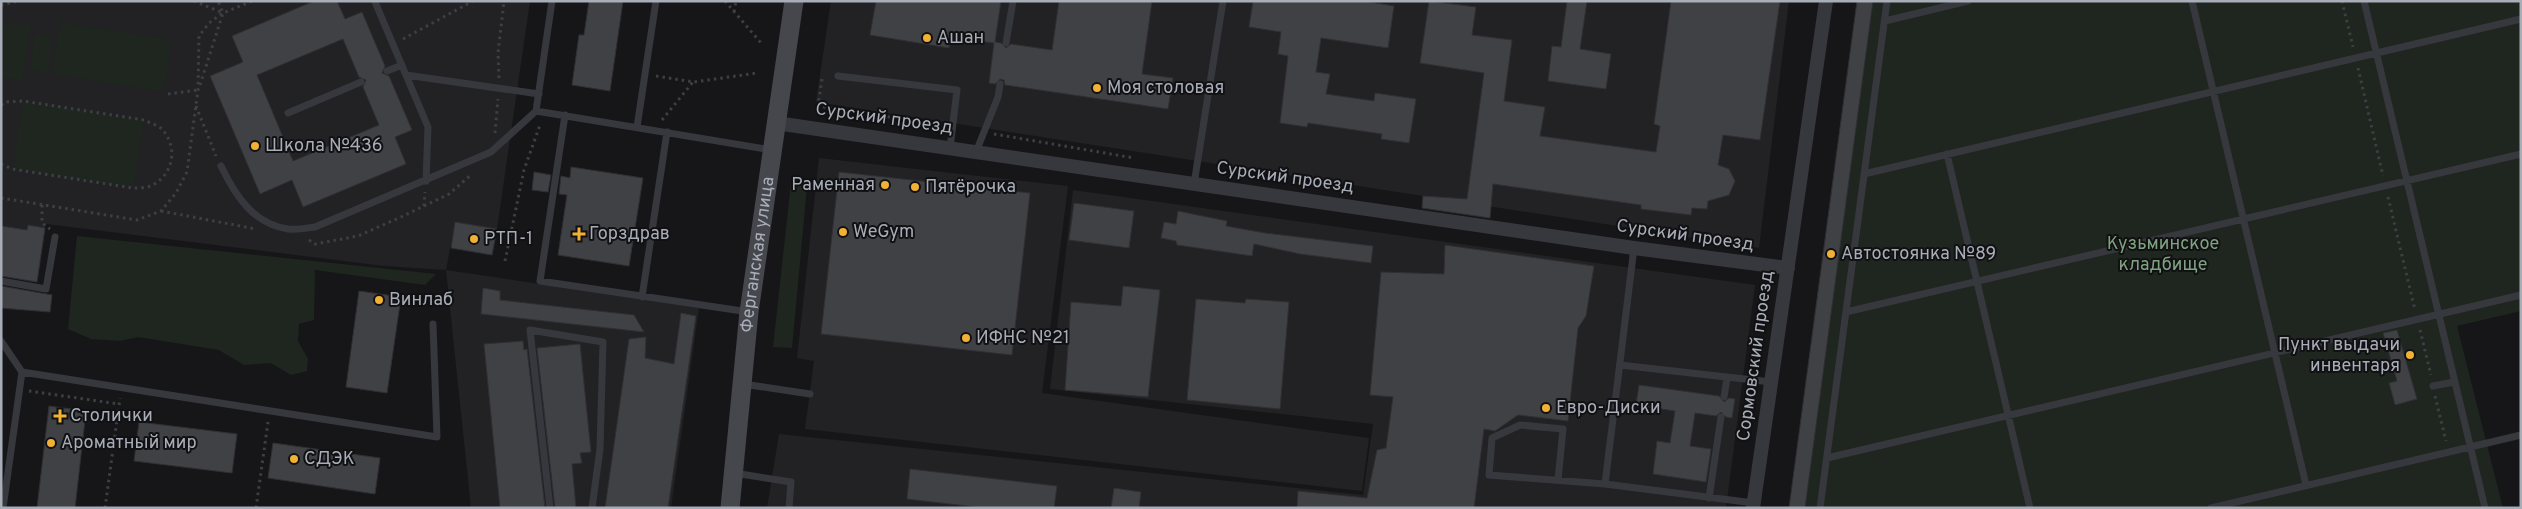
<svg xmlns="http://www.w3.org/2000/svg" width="2522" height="509" viewBox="0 0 2522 509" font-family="Overpass,sans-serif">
  <rect width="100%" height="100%" fill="#161618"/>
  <!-- built -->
  <path fill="#222225" d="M 1,1 L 530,1 L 497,229 L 455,222 L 446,270 L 699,308 L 671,508 L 471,508 L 446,270 L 384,266 L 46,224 L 45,228 L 28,225 L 27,230 L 1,226 Z
    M 831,1 L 1789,1 L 1759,248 L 816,102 Z
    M 819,158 L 1068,186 L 1042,393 L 1369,438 L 1362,491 L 805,429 L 814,361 L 797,358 Z
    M 1073,190 L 1755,285 L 1726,508 L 767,508 L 779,434 L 1363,495 L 1373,424 L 1050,389 Z"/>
  <!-- green -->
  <path fill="#1e261f" d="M 1873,1 L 2521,1 L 2521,311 L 2457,326 L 2503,508 L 1805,508 Z
    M 1,21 L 31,25 L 22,80 L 1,77 Z
    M 60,22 L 172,40 L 164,92 L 52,74 Z
    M 35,34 L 53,37 L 47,73 L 30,70 Z
    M 23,101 L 144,120 L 133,188 L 12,169 Z
    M 791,183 L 807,187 L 792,348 L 773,347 Z
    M 77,236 L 436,274 L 425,285 L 315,270 L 314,320 L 299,324 L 298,341 L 308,359 L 307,371 L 291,375 L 271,363 L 244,365 L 219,350 L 138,337 L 120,341 L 91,339 L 68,329 Z"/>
  <!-- building -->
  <path fill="#404145" stroke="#303034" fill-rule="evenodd" d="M 314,1 L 337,1 L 345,19 L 362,12 L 385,66 L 382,73 L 389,76 L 412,130 L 395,137 L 406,164 L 303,207 L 292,180 L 260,194 L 210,76 L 243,62 L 232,36 ZM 343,39 L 359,77 L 366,80 L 363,87 L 379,125 L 293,161 L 257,75 Z
    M 589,1 L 623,1 L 610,91 L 572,85 L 579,35 L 584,35 Z
    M 876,1 L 1001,1 L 995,42 L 1001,43 L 1006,48 L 1011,44 L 1052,50 L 1059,1 L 1152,1 L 1142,74 L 1173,78 L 1168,109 L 1005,85 L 1004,80 L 1000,79 L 995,84 L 989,83 L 994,43 L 950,37 L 949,48 L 870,35 Z
    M 1253,1 L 1364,1 L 1394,6 L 1388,48 L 1321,38 L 1316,72 L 1330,74 L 1326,94 L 1374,101 L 1375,93 L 1416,99 L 1409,143 L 1381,139 L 1382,134 L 1308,123 L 1307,127 L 1280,123 L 1288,56 L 1278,54 L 1281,32 L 1249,27 Z
    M 1429,1 L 1476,7 L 1472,35 L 1512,40 L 1504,101 L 1545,107 L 1540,136 L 1656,152 L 1660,126 L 1654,124 L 1671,1 L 1780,1 L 1760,140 L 1723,135 L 1718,165 L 1729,169 L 1735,181 L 1729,195 L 1708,201 L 1707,209 L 1692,208 L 1691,215 L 1641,209 L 1641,205 L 1493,184 L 1490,218 L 1422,208 L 1423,196 L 1467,199 L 1484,73 L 1420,63 Z
    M 1567,1 L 1587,1 L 1580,49 L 1611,54 L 1606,89 L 1548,81 L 1552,46 L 1561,47 Z
    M 1857,1 L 1873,1 L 1805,508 L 1789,508 Z
    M 571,167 L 643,178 L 629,266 L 558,255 L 567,195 L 559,194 L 561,176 L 570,178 Z
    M 534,172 L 551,175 L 548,192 L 532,190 Z
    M 839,172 L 1030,193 L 1012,355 L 821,334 Z
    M 1074,203 L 1134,211 L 1129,248 L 1069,240 Z
    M 1178,211 L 1227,221 L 1226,226 L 1265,233 L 1373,246 L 1371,263 L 1300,254 L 1254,244 L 1252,256 L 1177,245 L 1176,241 L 1161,238 L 1164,222 L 1176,224 Z
    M 455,222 L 497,229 L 492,255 L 451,248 Z
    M 28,225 L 45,228 L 37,282 L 1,276 L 1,226 L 27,230 Z
    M 1445,245 L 1594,266 L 1586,316 L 1578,328 L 1568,421 L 1518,415 L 1495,431 L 1484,429 L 1474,508 L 1297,508 L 1298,491 L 1367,498 L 1377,450 L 1386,448 L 1393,397 L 1370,395 L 1381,272 L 1444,274 Z
    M 1,286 L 52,295 L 50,312 L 1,308 Z
    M 1123,286 L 1160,290 L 1148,397 L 1065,390 L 1071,302 L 1121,306 Z
    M 483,288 L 500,291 L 500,300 L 634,315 L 644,332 L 481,314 Z
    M 359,291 L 401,297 L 387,393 L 346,387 Z
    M 1196,299 L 1245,303 L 1246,299 L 1289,302 L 1280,409 L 1187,400 Z
    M 681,313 L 696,316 L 668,508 L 605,508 L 629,339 L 646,337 L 645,358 L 674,364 Z
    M 2397,330 L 2417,399 L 2395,405 L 2389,383 L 2397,381 L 2383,333 Z
    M 523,341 L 524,350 L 527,349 L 545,508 L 500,508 L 484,344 Z
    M 580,344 L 591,452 L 580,453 L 582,463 L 572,464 L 576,508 L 555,508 L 537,348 Z
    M 1639,385 L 1719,396 L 1724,402 L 1729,398 L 1735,399 L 1732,418 L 1726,417 L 1721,412 L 1716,416 L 1695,413 L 1690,446 L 1711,449 L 1706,482 L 1653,474 L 1657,441 L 1670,443 L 1675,411 L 1636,405 Z
    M 49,406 L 86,411 L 75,508 L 37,508 Z
    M 139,422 L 237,434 L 232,473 L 134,461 Z
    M 273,443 L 380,458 L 375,494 L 268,478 Z
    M 910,469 L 1057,486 L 1054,508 L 984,508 L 907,499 Z
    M 1114,488 L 1141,492 L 1139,508 L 1111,508 Z"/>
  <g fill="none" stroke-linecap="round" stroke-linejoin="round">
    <!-- path -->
    <path stroke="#3d3f44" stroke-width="3" stroke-dasharray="2.5 4" stroke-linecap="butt" d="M 194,1 L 223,13
      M 725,1 L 761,43
      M 2342,1 L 2353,47
      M 1,5 L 18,1
      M 734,12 L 736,1
      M 403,39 L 473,1
      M 2358,68 L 2383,176
      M 656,76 L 694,82 L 757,73
      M 499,78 L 498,53 L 504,1
      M 822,79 L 818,106 L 941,125
      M 200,85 L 223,13 L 218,1
      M 168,94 L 198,90
      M 1,105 L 5,102 L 23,101 L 144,120 C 150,123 157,125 162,129 C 178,147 174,173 153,185 C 147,188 139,188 133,188 L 12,169 L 1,164
      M 196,106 L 216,156
      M 662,120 L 693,82
      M 495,133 L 498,99
      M 994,134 L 1134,158
      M 2388,197 L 2415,310
      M 1,198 L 137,220 L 161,211 L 176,193 L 187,172 L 198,90 L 199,36 L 209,23 L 223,13 L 252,1
      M 42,205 L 42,223 L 50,229
      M 424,206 L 425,192
      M 161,211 L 256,229
      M 309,240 L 315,244 L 358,236 L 401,217 L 449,194 L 472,174
      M 505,261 L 524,170 L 540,125
      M 2420,330 L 2431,375
      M 29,391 L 119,404
      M 2435,396 L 2446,441
      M 105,508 L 120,398
      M 256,508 L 268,422"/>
    <!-- lane -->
    <path stroke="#37383d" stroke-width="7" d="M 552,1 L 536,111 L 772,150
      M 2192,1 L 2306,485
      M 2364,1 L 2485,508
      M 375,2 L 428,127 L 426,181
      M 1885,21 L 1968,1
      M 1006,43 L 1013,1
      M 387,71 L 402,65
      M 406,75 L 539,94
      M 838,76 L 957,90 L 950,148
      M 288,113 L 361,82
      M 565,115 L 540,281 L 749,312
      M 637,127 L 656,1
      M 976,152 L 998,97 L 1000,84
      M 1947,154 L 2030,508
      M 221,166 C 235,195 253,224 288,229 C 296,230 307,228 315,227 L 491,152 L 536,111
      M 1864,174 L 2521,19
      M 1194,184 L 1223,1
      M 1634,248 L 1605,484 L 1754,503
      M 1,281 L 46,289 L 55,237
      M 642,297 L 667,132
      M 1846,312 L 2521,154
      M 1,341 L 22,372 L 3,508
      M 1620,365 L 1771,382
      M 22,372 L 437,437 L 433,324
      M 743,384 L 810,394
      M 2433,386 L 2454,382
      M 1724,397 L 1727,378
      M 1827,458 L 2521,295
      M 734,473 L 791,482 L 789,508
      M 1558,480 L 1563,429 L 1520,425 L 1492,438 L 1489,475 L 1605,484
      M 1709,498 L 1721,417
      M 550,508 L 530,330 L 603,342 L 600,449 L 592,508
      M 1820,508 L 1887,1
      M 2211,508 L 2521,435"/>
    <!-- street -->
    <path stroke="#37383d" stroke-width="14" d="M 776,123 L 1634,248 L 1788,268
      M 1753,508 L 1826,1"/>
    <!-- secondary -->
    <path stroke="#45474d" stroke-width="19" id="s1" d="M 730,508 L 749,312 L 794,1"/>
  </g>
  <!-- markers -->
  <g fill="#f2b134" stroke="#111113" stroke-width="2">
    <circle cx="927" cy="38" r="5"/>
    <circle cx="1097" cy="88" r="5"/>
    <circle cx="255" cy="146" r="5"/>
    <circle cx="885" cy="185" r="5"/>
    <circle cx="915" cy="187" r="5"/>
    <circle cx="843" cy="232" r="5"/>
    <path d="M576.5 226.5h5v5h5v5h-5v5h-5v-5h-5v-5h5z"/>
    <circle cx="474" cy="239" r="5"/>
    <circle cx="1831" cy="254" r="5"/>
    <circle cx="379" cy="300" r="5"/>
    <circle cx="966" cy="338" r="5"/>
    <circle cx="2410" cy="355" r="5"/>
    <circle cx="1546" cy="408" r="5"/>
    <path d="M57.5 408.5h5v5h5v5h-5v5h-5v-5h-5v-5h5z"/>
    <circle cx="51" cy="443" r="5"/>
    <circle cx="294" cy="459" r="5"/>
  </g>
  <g text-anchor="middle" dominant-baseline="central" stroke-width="4" stroke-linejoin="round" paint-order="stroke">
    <!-- poi labels -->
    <g font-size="18" fill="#a8adb8" stroke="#111113" text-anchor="start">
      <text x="937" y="38">Ашан</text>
      <text x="1107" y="88">Моя столовая</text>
      <text x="265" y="146">Школа №436</text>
      <text x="875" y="185" text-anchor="end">Раменная</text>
      <text x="925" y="187">Пятёрочка</text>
      <text x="853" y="232">WeGym</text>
      <text x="589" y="234">Горздрав</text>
      <text x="484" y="239">РТП-1</text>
      <text x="1841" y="254">Автостоянка №89</text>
      <text x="389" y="300">Винлаб</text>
      <text x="976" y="338">ИФНС №21</text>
      <text x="2400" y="345" text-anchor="end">Пункт выдачи<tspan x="2400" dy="21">инвентаря</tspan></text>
      <text x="1556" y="408">Евро-Диски</text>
      <text x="70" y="416">Столички</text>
      <text x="61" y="443">Ароматный мир</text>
      <text x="304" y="459">СДЭК</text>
    </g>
    <!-- street labels -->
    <g font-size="18" fill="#a8adb8" stroke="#111113">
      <text transform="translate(884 119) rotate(8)">Сурский проезд</text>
      <text transform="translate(1285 178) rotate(8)">Сурский проезд</text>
      <text transform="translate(1685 236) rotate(8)">Сурский проезд</text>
      <text stroke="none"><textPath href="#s1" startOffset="255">Ферганская улица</textPath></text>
      <text transform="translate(1756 356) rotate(-82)">Сормовский проезд</text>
    </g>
    <!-- park labels -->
    <g font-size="18" fill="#7fa381" stroke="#111113">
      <text x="2163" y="244">Кузьминское<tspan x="2163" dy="21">кладбище</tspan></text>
    </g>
  </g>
  <!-- border -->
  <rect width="2522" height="509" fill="none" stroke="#a8adb8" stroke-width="5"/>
</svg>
